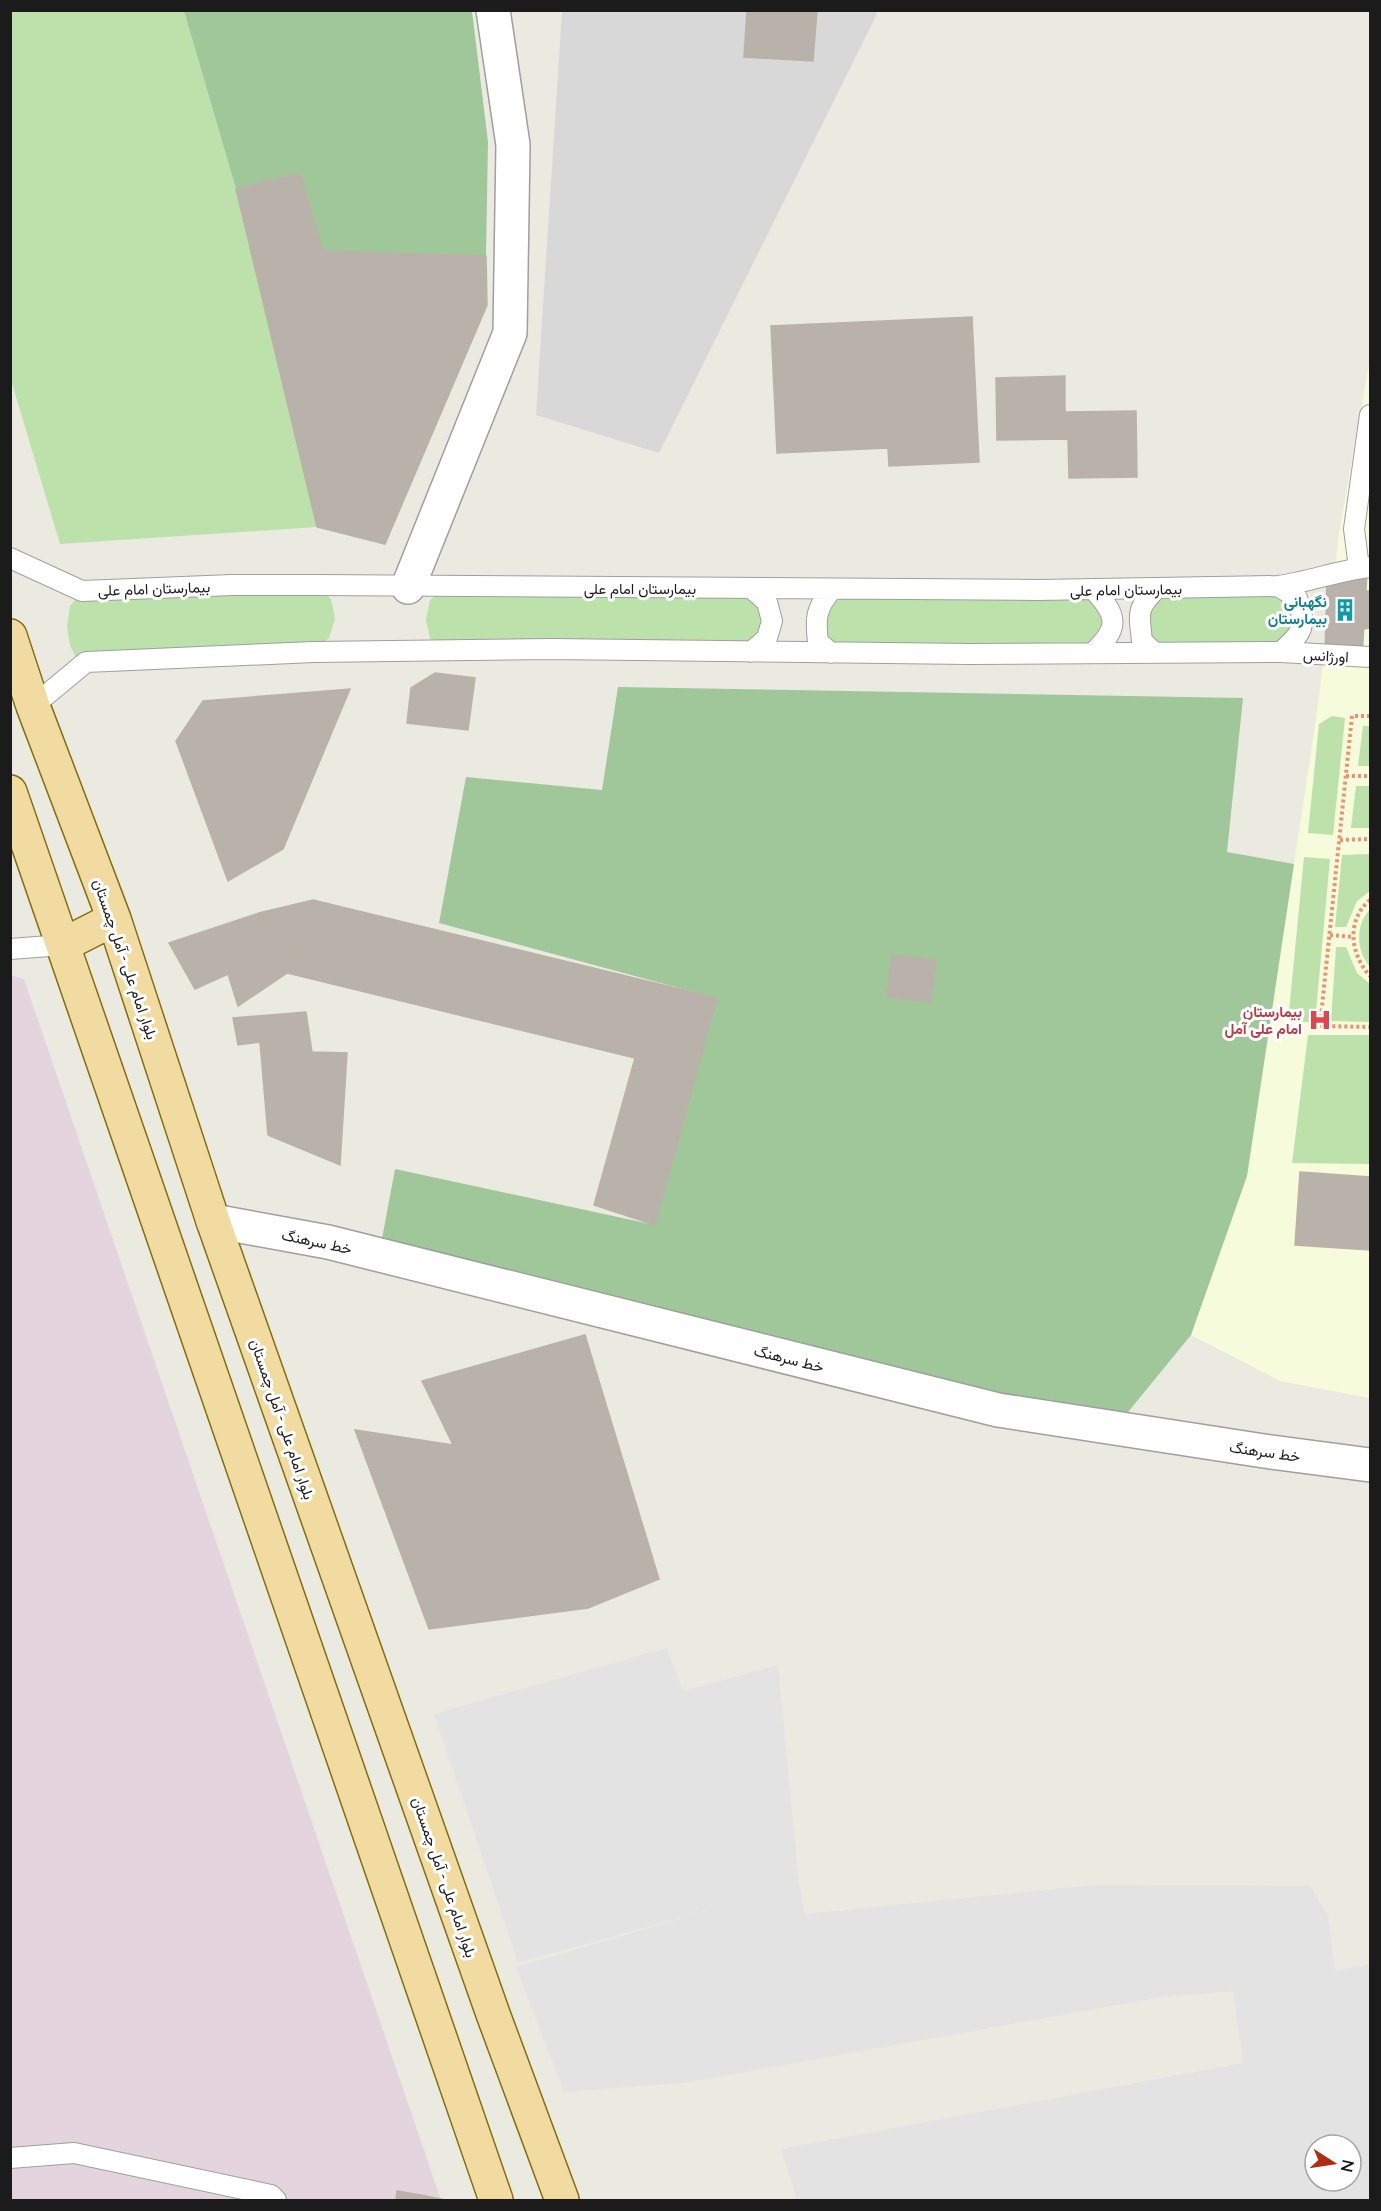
<svg xmlns="http://www.w3.org/2000/svg" width="1381" height="2211" viewBox="0 0 1381 2211" font-family="Lato,Vazirmatn,sans-serif">
  <rect width="100%" height="100%" fill="#ebeae1"/>
  <!-- residential -->
  <path fill="#d9d8d8" d="M 562,11 L 877,11 L 876,16 L 659,453 L 536,415 Z"/>
  <!-- industrial -->
  <path fill="#e4d4de" d="M 10,975 L 24,979 L 441,2200 L 11,2200 Z"/>
  <!-- education -->
  <path fill="#f6fbdb" d="M 1370,359 L 1370,1398 L 1280,1381 L 1191,1335 L 1247,1176 L 1317,712 L 1339,534 Z"/>
  <!-- grass -->
  <path fill="#bde1ab" d="M 10,11 L 184,11 L 236,189 L 317,527 L 60,544 L 11,380 Z
    M 315,585 L 331,599 L 335,619 L 329,638 L 314,652 L 86,662 L 75,656 L 70,645 L 67,627 L 70,606 L 82,591 Z
    M 1278,586 L 1304,617 L 1281,652 L 1193,652 L 1142,641 L 1157,588 Z
    M 445,587 L 751,588 L 772,621 L 751,652 L 444,651 L 430,639 L 426,620 L 430,600 Z
    M 832,589 L 1093,589 L 1109,605 L 1093,653 L 818,642 Z
    M 1332,716 L 1345,718 L 1333,835 L 1308,833 L 1319,724 Z
    M 1363,726 L 1370,726 L 1370,766 L 1358,766 Z
    M 1356,786 L 1370,786 L 1370,828 L 1351,828 Z
    M 1370,854 L 1370,891 L 1357,901 L 1346,927 L 1335,927 L 1342,855 Z
    M 1304,857 L 1330,859 L 1315,1022 L 1288,1022 Z
    M 1370,909 L 1370,967 C 1356,950 1355,926 1370,909 Z
    M 1336,947 L 1346,947 L 1357,973 L 1370,984 L 1370,1022 L 1331,1021 Z
    M 1308,1035 L 1370,1035 L 1370,1164 L 1292,1163 Z"/>
  <!-- forest -->
  <path fill="#a0c79a" d="M 184,11 L 472,11 L 488,142 L 486,256 L 323,251 L 300,173 L 236,189 Z
    M 618,687 L 1243,698 L 1227,852 L 1294,864 L 1247,1176 L 1191,1335 L 1124,1417 L 971,1392 L 381,1244 L 395,1169 L 655,1225 L 716,998 L 439,923 L 466,777 L 602,790 Z"/>
  <!-- parking -->
  <path fill="#e3e3e3" fill-rule="evenodd" d="M 667,1648 L 683,1691 L 778,1665 L 799,1885 L 805,1914 L 1096,1885 L 1310,1886 L 1328,1916 L 1335,1971 L 1370,1964 L 1370,2200 L 797,2200 L 781,2149 L 1243,2063 L 1233,1991 L 1162,1997 L 690,2082 L 564,2092 L 516,1967 L 730,1904 L 518,1963 L 434,1714 ZM 1315,2145 L 1351,2145 L 1351,2181 L 1315,2181 Z"/>
  <!-- building -->
  <path fill="#b8b2ab" stroke="#bbb2a5" stroke-width="1.5" d="M 747,10 L 817,10 L 813,61 L 744,57 Z
    M 300,173 L 323,251 L 486,256 L 487,305 L 385,544 L 317,527 L 236,189 Z
    M 972,317 L 979,462 L 889,466 L 888,448 L 777,453 L 771,326 Z
    M 1065,376 L 1065,412 L 1136,411 L 1137,477 L 1069,478 L 1068,439 L 997,440 L 996,378 Z
    M 1367,573 L 1362,657 L 1325,655 L 1327,582 Z
    M 1366,591 L 1370,591 L 1370,628 L 1363,629 Z
    M 435,673 L 475,678 L 468,730 L 407,723 L 411,688 Z
    M 350,689 L 283,849 L 228,881 L 176,741 L 203,701 Z
    M 313,900 L 717,998 L 655,1225 L 594,1205 L 635,1058 L 287,973 L 292,951 L 259,913 Z
    M 259,913 L 292,951 L 287,973 L 238,1006 L 228,974 L 195,989 L 169,943 Z
    M 892,955 L 936,960 L 931,1002 L 887,997 Z
    M 306,1012 L 312,1052 L 347,1053 L 340,1165 L 268,1135 L 260,1042 L 238,1045 L 233,1018 Z
    M 1300,1172 L 1370,1177 L 1370,1250 L 1295,1245 Z
    M 585,1335 L 659,1579 L 588,1608 L 429,1629 L 355,1430 L 453,1445 L 422,1381 Z
    M 397,2191 L 421,2195 L 445,2200 L 396,2200 Z"/>
  <g fill="none" stroke-linecap="round" stroke-linejoin="round">
    <!-- lane casing -->
    <g stroke="#9f9f9f" stroke-width="22">
      <path id="lane" d="M 10,558 L 82,591 L 232,585 L 315,585 L 1038,590 L 1278,586 C 1309,582 1339,570 1370,567
        M 1359,568 L 1354,529 L 1370,415
        M 1278,586 L 1297,598 C 1307,627 1303,632 1281,652
        M 751,652 L 767,638 L 772,621 L 767,602 L 751,588
        M 831,653 L 818,642 C 815,618 816,608 832,589
        M 1093,653 C 1120,627 1118,616 1093,589
        M 1155,653 L 1142,641 C 1139,612 1136,609 1157,588
        M 33,706 L 86,662 L 314,652 L 552,649 L 969,654 L 1281,652 L 1370,657
        M 10,949 L 63,945
        M 10,2158 L 74,2153 L 271,2195 L 276,2200"/>
    </g>
    <!-- street casing -->
    <g stroke="#9f9f9f" stroke-width="36">
      <path id="street" d="M 408,587 L 510,333 L 513,145 L 493,10
        M 213,1221 L 328,1242 L 998,1410 L 1264,1451 L 1370,1465"/>
    </g>
    <!-- primary casing -->
    <g stroke="#836f0e" stroke-width="36">
      <path id="primary" d="M 10,636 L 33,706 L 114,919 L 213,1221 L 493,2014 L 562,2200
        M 10,792 L 496,2200
        M 63,945 L 114,919"/>
    </g>
    <!-- path -->
    <path stroke="#eb9273" stroke-width="4" stroke-dasharray="3 3" stroke-linecap="butt" d="M 1370,716 L 1352,716 L 1320,1026 L 1370,1027
      M 1346,776 L 1370,776
      M 1340,840 L 1370,839
      M 1370,900 C 1346,920 1350,954 1370,976
      M 1330,935 L 1353,937"/>
    <!-- lane -->
    <use href="#lane" stroke="#fff" stroke-width="20"/>
    <!-- street -->
    <use href="#street" stroke="#fff" stroke-width="33"/>
    <!-- primary -->
    <use href="#primary" stroke="#f2dba0" stroke-width="33"/>
  </g>
  <!-- icons -->
  <defs>
    <g id="building-bare" transform="scale(1.8)"><path d="M-4-6H4V6H1V3H-1V6H-4ZM-2.5-4.3h1.7v1.8h-1.7ZM.8-4.3h1.7v1.8H.8ZM-2.5-1h1.7V.8h-1.7ZM.8-1h1.7V.8H.8Z" fill="#0f9aa8" stroke="#fff" stroke-width="2.5" paint-order="stroke"/></g>
    <g id="hospital-bare" transform="scale(1.8)"><path d="M-5-5h3v3.5h4V-5h3V5h-3V1.5h-4V5h-3Z" fill="#e0444e" stroke="#fff" stroke-width="2.5" paint-order="stroke"/></g>
  </defs>
  <g fill-rule="evenodd">
    <use href="#building-bare" x="1345" y="610"/>
    <use href="#hospital-bare" x="1320" y="1020"/>
  </g>
  <g text-anchor="middle" dominant-baseline="central" stroke-width="6" stroke-linejoin="round" paint-order="stroke">
    <!-- street labels -->
    <g font-size="15" fill="#1b1b1b" stroke="#fff">
      <text transform="translate(154 588) rotate(-2)">بیمارستان امام علی</text>
      <text x="640" y="588">بیمارستان امام علی</text>
      <text transform="translate(1126 589) rotate(-1)">بیمارستان امام علی</text>
      <text transform="translate(1326 655) rotate(3)">اورژانس</text>
      <text transform="translate(126 959) rotate(71)">بلوار امام علی - آمل چمستان</text>
      <text transform="translate(317 1241) rotate(12)">خط سرهنگ</text>
      <text transform="translate(789 1358) rotate(14)">خط سرهنگ</text>
      <text transform="translate(283 1419) rotate(71)">بلوار امام علی - آمل چمستان</text>
      <text transform="translate(1265 1451) rotate(8)">خط سرهنگ</text>
      <text transform="translate(445 1877) rotate(71)">بلوار امام علی - آمل چمستان</text>
    </g>
    <!-- culture labels -->
    <g font-size="15" font-weight="bold" fill="#0d838f" stroke="#fff" text-anchor="end">
      <text x="1327" y="601">نگهبانی<tspan x="1327" dy="17">بیمارستان</tspan></text>
    </g>
    <!-- health labels -->
    <g font-size="15" font-weight="bold" fill="#be3a42" stroke="#fff" text-anchor="end">
      <text x="1302" y="1011">بیمارستان<tspan x="1302" dy="17">امام علی آمل</tspan></text>
    </g>
  </g>
  <!-- border -->
  <rect width="1381" height="2211" fill="none" stroke="#1b1b1b" stroke-width="24"/>
  <!-- north arrow -->
  <g transform="translate(1333 2163) rotate(102)"><circle r="28" fill="#ffffff" stroke="#a4a4a4" stroke-width="1.5"/>
  <path d="M0-4.5L10 22L0 15L-10 22Z" fill="#b22c13"/>
  <text y="-9" font-size="16" font-weight="bold" text-anchor="middle" fill="#1b1b1b">N</text>
  </g>
</svg>
